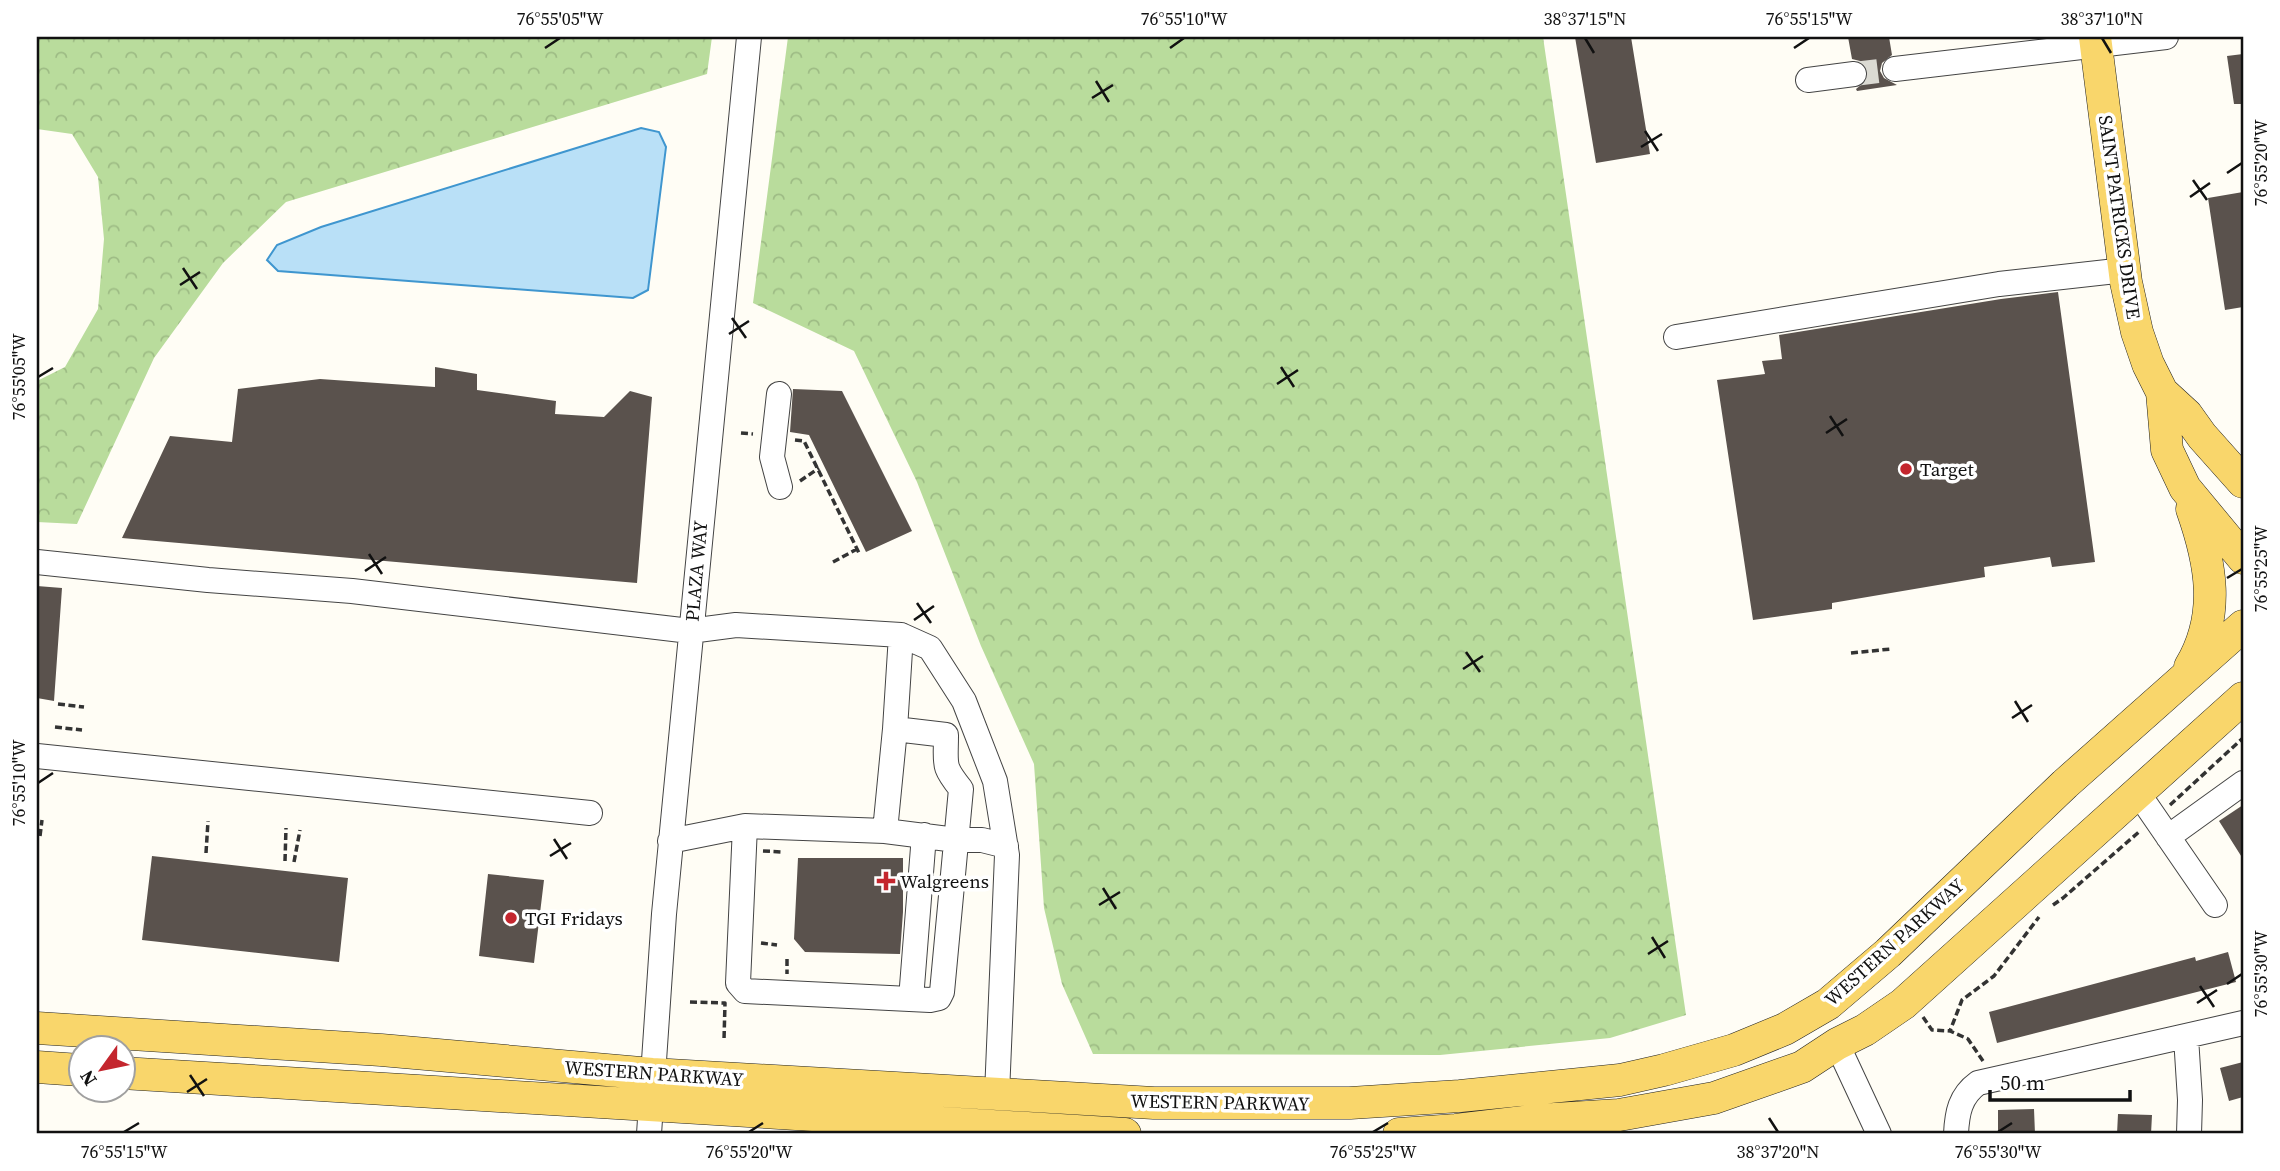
<svg xmlns="http://www.w3.org/2000/svg" width="2280" height="1171" viewBox="0 0 2280 1171" font-family="'Source Serif 4',serif">
  <defs>
    <pattern id="forest-crowns" width="20" height="18" patternUnits="userSpaceOnUse" patternTransform="scale(1.75)"><rect width="20" height="18" fill="#b9dc9c"/><path d="M2 6a3 3 0 1 1 6 0M12 15a3 3 0 1 1 6 0" fill="none" stroke="#9ebc85"/></pattern>
  </defs>
  <rect width="100%" height="100%" fill="#fffdf5"/>
  <!-- forest -->
  <path fill="url(#forest-crowns)" d="M 37,37 L 712,37 L 707,74 L 286,202 L 223,263 L 154,358 L 77,524 L 37,522 L 37,381 L 65,367 L 98,309 L 104,239 L 98,177 L 72,134 L 37,129 Z
    M 788,37 L 1543,37 L 1686,1015 L 1610,1038 L 1440,1055 L 1093,1054 L 1062,984 L 1044,908 L 1034,764 L 981,646 L 917,482 L 854,351 L 753,303 Z"/>
  <!-- water -->
  <path fill="#b9e0f7" stroke="#3f96cf" stroke-width="2" d="M 641,128 L 659,132 L 666,147 L 648,290 L 633,298 L 278,271 L 267,260 L 277,245 L 321,227 Z"/>
  <!-- building -->
  <path fill="#5a524d" d="M 1575,37 L 1631,37 L 1650,154 L 1596,163 Z
    M 1848,37 L 1889,37 L 1892,55 L 1882,63 L 1880,71 L 1884,78 L 1897,85 L 1857,91 L 1856,89 L 1867,80 L 1869,71 L 1860,61 L 1852,59 Z
    M 2243,54 L 2243,104 L 2234,104 L 2227,56 Z
    M 2243,192 L 2243,307 L 2225,310 L 2208,198 Z
    M 2058,292 L 2095,562 L 2052,567 L 2050,557 L 1984,567 L 1985,577 L 1832,603 L 1832,609 L 1753,620 L 1717,380 L 1765,374 L 1762,361 L 1782,359 L 1779,335 L 2001,299 Z
    M 435,367 L 477,374 L 477,390 L 556,401 L 555,414 L 604,417 L 630,391 L 652,397 L 637,583 L 122,538 L 170,436 L 232,442 L 238,389 L 320,379 L 435,387 Z
    M 793,389 L 842,391 L 912,531 L 866,552 L 809,435 L 790,432 Z
    M 37,586 L 62,588 L 54,701 L 37,698 Z
    M 2243,805 L 2243,859 L 2219,821 Z
    M 152,856 L 348,878 L 339,962 L 142,940 Z
    M 798,858 L 903,858 L 903,912 L 900,954 L 805,952 L 794,939 Z
    M 488,874 L 544,880 L 534,963 L 479,956 Z
    M 2228,952 L 2236,982 L 1997,1043 L 1989,1012 L 2195,957 L 2196,961 Z
    M 2243,1062 L 2243,1097 L 2229,1101 L 2220,1068 Z
    M 2034,1109 L 2035,1134 L 1998,1134 L 1998,1110 Z
    M 2118,1114 L 2152,1115 L 2151,1134 L 2117,1134 Z"/>
  <g fill="none" stroke-linecap="round" stroke-linejoin="round">
    <!-- minor-tunnel -->
    <path stroke="#dbdad3" stroke-width="24" stroke-dasharray="24 12" stroke-linecap="butt" d="M 1854,74 L 1895,69"/>
    <!-- minor casing -->
    <g stroke="#444" stroke-width="26">
      <path id="minor" d="M 1895,69 L 2166,37
        M 1808,80 L 1854,74
        M 1676,337 L 1999,284 L 2125,270
        M 779,394 L 772,457 L 780,487
        M 37,562 L 208,580 L 352,591 L 690,631 L 736,625 L 901,635 L 930,648 L 964,701 L 995,781 L 1007,855 L 997,1094
        M 895,729 L 901,635
        M 37,756 L 590,813
        M 2138,793 L 2215,905
        M 885,831 L 956,840 L 982,840 L 1006,846
        M 2168,837 L 2243,783
        M 670,841 L 745,826 L 738,983 L 745,991 L 930,1000 L 939,998 L 942,992 L 961,789 C 942,765 946,766 946,735 L 895,729 L 885,831 L 745,826
        M 911,999 L 924,835
        M 2186,1037 L 2190,1100 L 2189,1134
        M 1837,1044 L 1879,1134
        M 649,1134 L 664,914 L 749,37
        M 1956,1134 C 1957,1113 1960,1096 1978,1083 L 2243,1023"/>
    </g>
    <!-- major casing -->
    <g stroke="#222" stroke-width="33">
      <path id="major" d="M 2095,37 L 2126,282 L 2137,332 L 2148,364 L 2162,392 L 2167,450 L 2185,488 L 2243,558
        M 2162,392 L 2187,415 L 2202,436 L 2243,482
        M 2190,667 C 2221,615 2211,563 2192,509
        M 37,1028 L 381,1050 L 652,1074 L 1154,1103 L 1350,1103 L 1460,1096 L 1620,1080 L 1664,1070 L 1734,1050 L 1785,1029 L 1828,1004 L 1888,953 L 2065,784 L 2243,626
        M 37,1067 L 80,1070
        M 122,1073 L 1125,1134
        M 1399,1134 L 1456,1130 L 1539,1120 L 1619,1115 L 1714,1098 L 1802,1067 L 1837,1044 L 1865,1030 L 1903,1004 L 2243,698"/>
    </g>
    <!-- path -->
    <path stroke="#333" stroke-width="3.5" stroke-dasharray="7 3.5" stroke-linecap="butt" d="M 741,433 L 753,434
      M 795,440 L 804,441 L 860,555
      M 800,481 L 819,468
      M 833,562 L 857,549
      M 1851,653 L 1891,649
      M 58,704 L 84,707
      M 55,727 L 82,730
      M 2170,805 L 2243,738
      M 40,836 L 42,820
      M 763,851 L 782,852
      M 206,853 L 208,821
      M 285,861 L 286,828
      M 294,862 L 300,830
      M 2053,905 L 2063,898 L 2140,831
      M 761,943 L 777,945
      M 787,959 L 787,974
      M 690,1002 L 725,1003 L 724,1040
      M 1923,1017 L 1932,1030 L 1950,1031
      M 1983,1061 L 1968,1039 L 1950,1031 L 1962,1000 L 1994,976 L 2039,917"/>
    <!-- minor -->
    <use href="#minor" stroke="#fff" stroke-width="24"/>
    <!-- major -->
    <use href="#major" stroke="#f9d66b" stroke-width="32"/>
  </g>
  <!-- ticks -->
  <path fill="none" stroke="#111" stroke-width="2.5" d="M 1585,38 L 1594,53M 2102,38 L 2111,53M 545,48 L 560,38M 1170,48 L 1184,38M 1794,48 L 1809,38M 1096,81 L 1109,102M 1092,98 L 1113,85M 1645,131 L 1658,151M 1641,147 L 1662,134M 2227,173 L 2242,163M 2193,180 L 2207,200M 2190,197 L 2210,183M 183,268 L 197,289M 180,285 L 200,272M 732,318 L 746,338M 729,334 L 749,321M 1281,367 L 1294,387M 38,377 L 53,368M 1277,384 L 1298,370M 1830,416 L 1843,436M 1826,433 L 1847,419M 369,554 L 382,574M 365,571 L 386,557M 2227,578 L 2242,569M 917,603 L 931,623M 914,620 L 934,606M 1466,652 L 1480,672M 1463,669 L 1483,656M 2015,701 L 2028,722M 2012,718 L 2032,705M 38,783 L 53,773M 554,839 L 567,859M 550,856 L 571,843M 1103,888 L 1116,909M 1099,905 L 1120,892M 1652,937 L 1665,958M 1648,954 L 1668,941M 2227,984 L 2242,974M 2200,986 L 2214,1007M 2197,1003 L 2217,990M 190,1075 L 204,1096M 187,1092 L 207,1079M 1769,1118 L 1778,1132M 124,1132 L 139,1123M 749,1132 L 763,1123M 1373,1132 L 1388,1123M 1998,1132 L 2012,1123"/>
  <!-- markers -->
  <g fill="#c4262e" stroke="#fff" stroke-width="2.5">
    <circle cx="1906" cy="469" r="7"/>
    <path d="M882.5 870.5h7v7h7v7h-7v7h-7v-7h-7v-7h7z"/>
    <circle cx="511" cy="918" r="7"/>
  </g>
  <g text-anchor="middle" dominant-baseline="central" stroke-width="7" stroke-linejoin="round" paint-order="stroke">
    <!-- street labels -->
    <g font-size="19" fill="#111" stroke="#fff">
      <text transform="translate(2120 217) rotate(82)">SAINT PATRICKS DRIVE</text>
      <text transform="translate(696 571) rotate(-85)">PLAZA WAY</text>
      <text transform="translate(1894 942) rotate(-42)">WESTERN PARKWAY</text>
      <text transform="translate(654 1073) rotate(4)">WESTERN PARKWAY</text>
      <text transform="translate(1220 1102) rotate(1)">WESTERN PARKWAY</text>
    </g>
    <!-- poi labels -->
    <g font-size="19" fill="#111" stroke="#fff" text-anchor="start">
      <text x="1920" y="469">Target</text>
      <text x="900" y="881">Walgreens</text>
      <text x="525" y="918">TGI Fridays</text>
    </g>
  </g>
  <!-- border -->
  <rect width="2280" height="1171" fill="none" stroke="#ffffff" stroke-width="77"/>
  <!-- north arrow -->
  <g transform="translate(102 1069) rotate(237)"><circle r="33" fill="#ffffff" stroke="#a0a0a0" stroke-width="2"/>
  <path d="M0-5L12 26L0 18L-12 26Z" fill="#c4262e"/>
  <text y="-10" font-size="19" font-weight="bold" text-anchor="middle" fill="#111111">N</text>
  </g>
  <!-- scale -->
  <path d="M1990 1090v10h140v-10" fill="none" stroke="#111111" stroke-width="3.5"/>
  <text x="2000" y="1090" font-size="21" fill="#111111" stroke="#ffffff" stroke-width="5" paint-order="stroke">50 m</text>
  <rect x="38" y="38" width="2204" height="1094" fill="none" stroke="#111" stroke-width="2.5"/>
  <g font-size="18" text-anchor="middle" fill="#111">
    <text x="560" y="25">76°55'05"W</text>
    <text x="1184" y="25">76°55'10"W</text>
    <text x="1585" y="25">38°37'15"N</text>
    <text x="1809" y="25">76°55'15"W</text>
    <text x="2102" y="25">38°37'10"N</text>
    <text transform="translate(2261 163) rotate(-90)" y="6">76°55'20"W</text>
    <text transform="translate(19 377) rotate(-90)" y="6">76°55'05"W</text>
    <text transform="translate(2261 569) rotate(-90)" y="6">76°55'25"W</text>
    <text transform="translate(19 783) rotate(-90)" y="6">76°55'10"W</text>
    <text transform="translate(2261 974) rotate(-90)" y="6">76°55'30"W</text>
    <text x="124" y="1158">76°55'15"W</text>
    <text x="749" y="1158">76°55'20"W</text>
    <text x="1373" y="1158">76°55'25"W</text>
    <text x="1778" y="1158">38°37'20"N</text>
    <text x="1998" y="1158">76°55'30"W</text>
  </g>
</svg>
